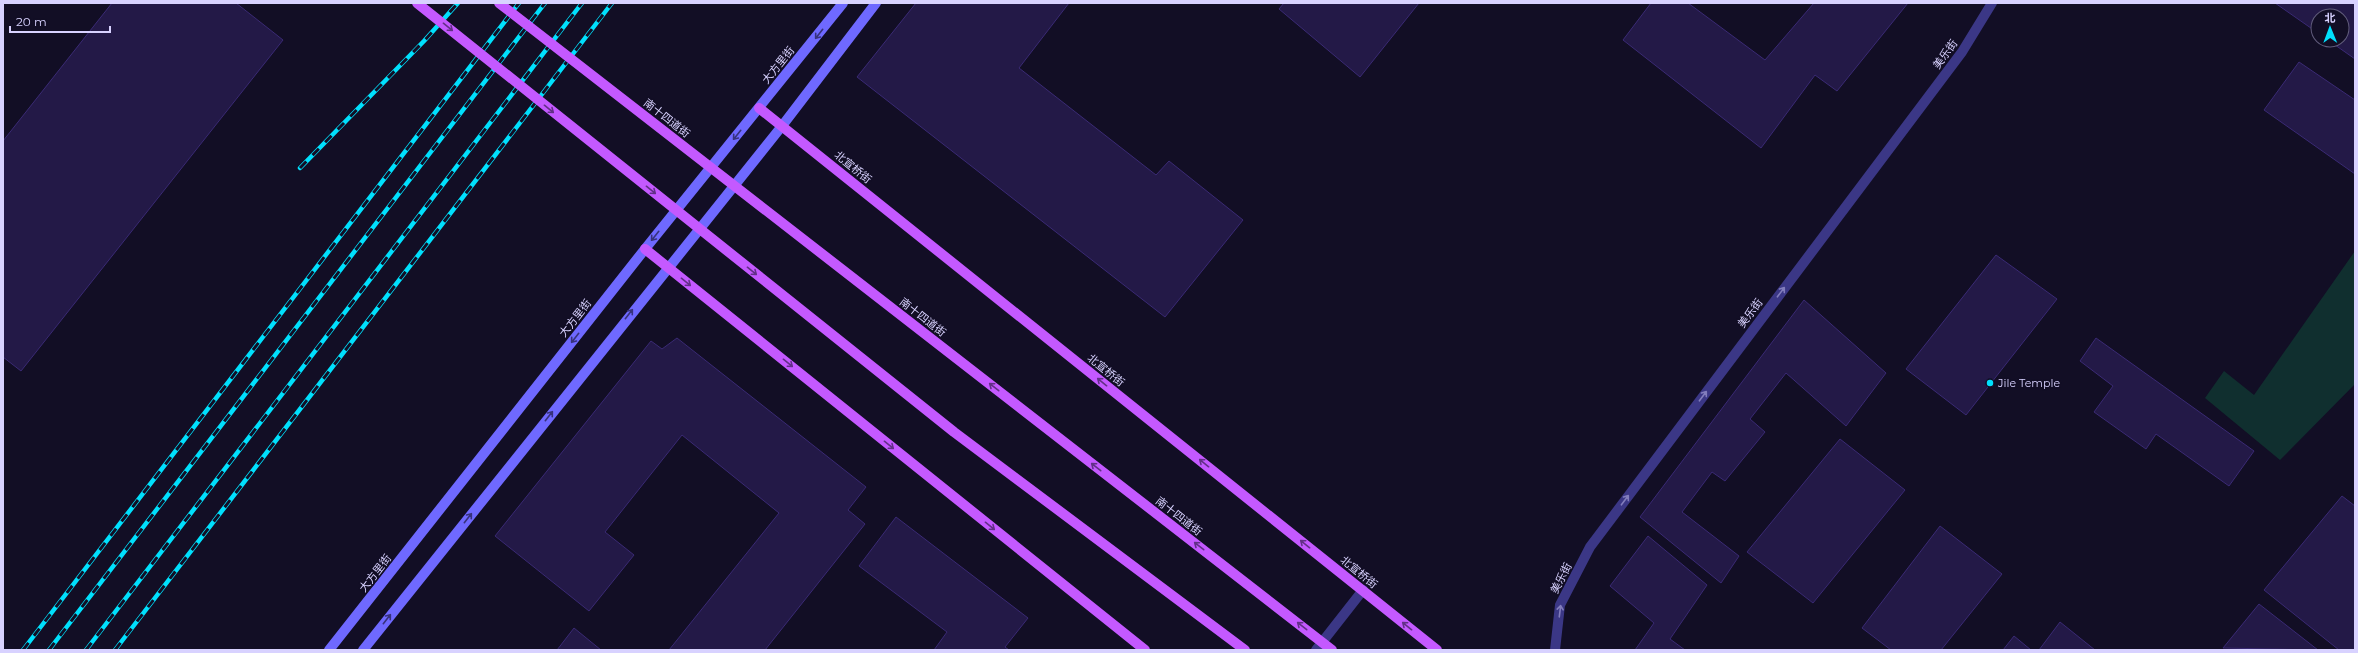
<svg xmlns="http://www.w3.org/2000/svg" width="2358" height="653" viewBox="0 0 2358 653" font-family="Montserrat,'Noto Sans SC',sans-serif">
  <rect width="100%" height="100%" fill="#120e25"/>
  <!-- green -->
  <path fill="#102f2f" d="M 2355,251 L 2355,384 L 2280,460 L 2205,398 L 2224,371 L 2254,395 Z"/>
  <!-- building -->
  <path fill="#231947" stroke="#3a2a74" d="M 112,3 L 236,3 L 283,40 L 21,371 L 3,357 L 3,141 Z
    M 916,3 L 1069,3 L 1019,68 L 1156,175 L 1169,161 L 1243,220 L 1165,317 L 857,77 Z
    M 1284,3 L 1419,3 L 1360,77 L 1279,9 Z
    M 1651,3 L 1688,3 L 1765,60 L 1814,3 L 1908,3 L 1837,91 L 1815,75 L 1761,148 L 1623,40 Z
    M 2275,3 L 2355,3 L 2355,59 L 2328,40 L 2342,40 L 2342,16 L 2318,16 L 2318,33 Z
    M 2299,62 L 2355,100 L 2355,174 L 2264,110 Z
    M 1996,255 L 2057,299 L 1966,415 L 1906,369 Z
    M 1804,300 L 1886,373 L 1846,426 L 1786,373 L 1750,419 L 1765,432 L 1725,481 L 1712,472 L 1682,512 L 1739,556 L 1721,583 L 1640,517 Z
    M 677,338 L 866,487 L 848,510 L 865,524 L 765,650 L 669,650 L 779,513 L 682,435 L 605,532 L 634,555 L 589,611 L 495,536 L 651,341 L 662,349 Z
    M 2096,338 L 2254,451 L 2229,486 L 2156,434 L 2146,449 L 2094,412 L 2113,386 L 2080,361 Z
    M 1840,439 L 1905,490 L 1813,603 L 1747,552 Z
    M 2342,496 L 2355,506 L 2355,650 L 2339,650 L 2264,590 Z
    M 896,517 L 1028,618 L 1005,647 L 1009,650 L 934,650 L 947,632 L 859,566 Z
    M 1940,526 L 2002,574 L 1941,650 L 1891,650 L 1862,628 Z
    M 1648,536 L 1707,585 L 1670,639 L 1685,650 L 1635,650 L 1654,623 L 1610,586 Z
    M 2259,604 L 2318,650 L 2223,648 Z
    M 2060,622 L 2095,650 L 2039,650 Z
    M 574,628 L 601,650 L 557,650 Z
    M 2014,636 L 2031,650 L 2003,650 Z"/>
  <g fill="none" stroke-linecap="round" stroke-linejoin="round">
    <!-- street -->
    <path stroke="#3b3786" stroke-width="10" d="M 1316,650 L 1363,590
      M 1555,650 L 1560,605 L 1590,547 L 1962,52 L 1992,3"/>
    <!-- secondary -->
    <path stroke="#6f69ff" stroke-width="10" d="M 329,650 L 645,249 L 843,3
      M 363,650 L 782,126 L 876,3"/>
    <!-- primary -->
    <path stroke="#c459ff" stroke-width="10" d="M 759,108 L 1437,650
      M 645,249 L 1145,650"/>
    <!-- rail casing -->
    <g stroke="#00e0fd" stroke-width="4.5">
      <path id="rail" d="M 300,168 L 424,41 L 458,3
        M 23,650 L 519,3
        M 49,650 L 545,3
        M 86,650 L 582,3
        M 115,650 L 612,3"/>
    </g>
    <!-- rail -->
    <use href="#rail" stroke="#120e25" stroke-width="3" stroke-dasharray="9" stroke-linecap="butt"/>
    <!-- primary-bridge -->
    <path stroke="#c459ff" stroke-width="10" d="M 417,3 L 954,432 L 1245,650
      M 499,3 L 1332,650"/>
  </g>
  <!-- one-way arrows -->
  <defs><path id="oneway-shaft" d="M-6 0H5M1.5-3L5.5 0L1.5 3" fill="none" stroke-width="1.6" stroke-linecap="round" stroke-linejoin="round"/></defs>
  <g stroke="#623087">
    <use href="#oneway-shaft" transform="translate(448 27) rotate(39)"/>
    <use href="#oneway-shaft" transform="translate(549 109) rotate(39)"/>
    <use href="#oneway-shaft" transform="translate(651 190) rotate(39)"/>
    <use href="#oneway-shaft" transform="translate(752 271) rotate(39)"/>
    <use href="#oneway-shaft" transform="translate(686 282) rotate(39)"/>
    <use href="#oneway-shaft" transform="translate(788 363) rotate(39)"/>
    <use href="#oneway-shaft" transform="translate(1102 382) rotate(-141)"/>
    <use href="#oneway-shaft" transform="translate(994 387) rotate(-142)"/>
    <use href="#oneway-shaft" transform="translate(889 445) rotate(39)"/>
    <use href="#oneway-shaft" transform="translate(1204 463) rotate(-141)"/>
    <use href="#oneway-shaft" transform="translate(1096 467) rotate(-142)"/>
    <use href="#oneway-shaft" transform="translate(990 526) rotate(39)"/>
    <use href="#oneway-shaft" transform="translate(1305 544) rotate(-141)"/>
    <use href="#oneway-shaft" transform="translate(1199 546) rotate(-142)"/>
    <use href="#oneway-shaft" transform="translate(1302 626) rotate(-142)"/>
    <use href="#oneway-shaft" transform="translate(1407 626) rotate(-141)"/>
  </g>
  <g stroke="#37327c">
    <use href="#oneway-shaft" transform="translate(819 34) rotate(128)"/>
    <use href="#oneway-shaft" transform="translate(737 135) rotate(129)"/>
    <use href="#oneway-shaft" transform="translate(655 236) rotate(129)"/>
    <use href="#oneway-shaft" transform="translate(629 314) rotate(-52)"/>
    <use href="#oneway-shaft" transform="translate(575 338) rotate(128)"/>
    <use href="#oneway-shaft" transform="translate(549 416) rotate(-52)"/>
    <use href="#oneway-shaft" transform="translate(468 518) rotate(-52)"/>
    <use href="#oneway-shaft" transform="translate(387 619) rotate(-52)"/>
  </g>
  <g stroke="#827dbc">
    <use href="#oneway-shaft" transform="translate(1781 292) rotate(-53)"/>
    <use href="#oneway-shaft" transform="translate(1703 396) rotate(-53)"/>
    <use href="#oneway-shaft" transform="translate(1625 500) rotate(-53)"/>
    <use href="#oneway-shaft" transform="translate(1560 611) rotate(-83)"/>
  </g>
  <!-- markers -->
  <circle fill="#00e0fd" stroke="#120e25" stroke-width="1.5" cx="1990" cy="383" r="4"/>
  <g text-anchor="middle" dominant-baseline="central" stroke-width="3" stroke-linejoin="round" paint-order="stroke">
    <!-- street labels -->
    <g font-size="11" fill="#d8d2ff" stroke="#120e25">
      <text transform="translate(1945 54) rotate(-54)">美乐街</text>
      <text transform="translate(778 65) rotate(-51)">大方里街</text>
      <text transform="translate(667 118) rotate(38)">南十四道街</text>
      <text transform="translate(853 167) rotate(39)">北宣桥街</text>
      <text transform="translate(1750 313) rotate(-53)">美乐街</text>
      <text transform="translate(923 317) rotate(38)">南十四道街</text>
      <text transform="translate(575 318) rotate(-52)">大方里街</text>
      <text transform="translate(1106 370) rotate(39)">北宣桥街</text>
      <text transform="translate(1179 516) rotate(38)">南十四道街</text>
      <text transform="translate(1359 572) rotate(39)">北宣桥街</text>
      <text transform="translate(375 573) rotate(-52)">大方里街</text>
      <text transform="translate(1561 578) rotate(-63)">美乐街</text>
    </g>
    <!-- poi labels -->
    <g font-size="11" fill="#d8d2ff" stroke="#120e25" text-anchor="start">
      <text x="1998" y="383">Jile Temple</text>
    </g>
  </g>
  <!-- border -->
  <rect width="2358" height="653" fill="none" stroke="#d8d2ff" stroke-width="8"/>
  <!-- north arrow -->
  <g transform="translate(2330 28) rotate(359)"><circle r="19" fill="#120e25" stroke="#615c7c"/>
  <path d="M0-3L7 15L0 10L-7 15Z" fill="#00e0fd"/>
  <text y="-6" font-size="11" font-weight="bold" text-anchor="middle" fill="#d8d2ff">北</text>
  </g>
  <!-- scale -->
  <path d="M10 26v6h100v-6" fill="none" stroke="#d8d2ff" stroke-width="2"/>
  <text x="16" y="26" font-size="12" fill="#d8d2ff" stroke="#120e25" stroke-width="3" paint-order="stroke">20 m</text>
</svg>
